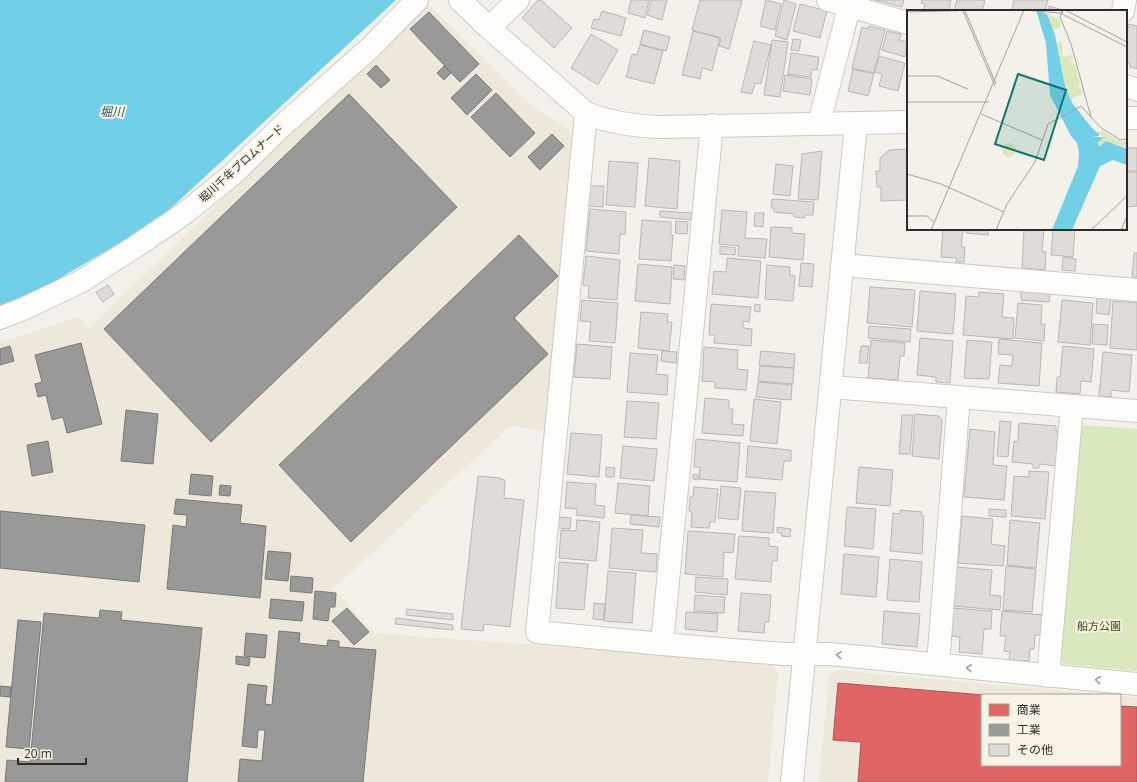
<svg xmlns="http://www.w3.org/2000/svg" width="1137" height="782" viewBox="0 0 1137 782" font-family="'Open Sans','Noto Sans JP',sans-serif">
  <rect width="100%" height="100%" fill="#f4f1ea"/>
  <!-- built -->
  <path fill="#ede8d9" d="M 425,1 L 525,99 L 546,116 L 569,129 L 573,136 L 545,431 L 510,426 L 333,589 L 375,633 L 772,663 L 778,674 L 768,782 L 0,782 L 0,342 L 78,317 L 90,328 Z
    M 836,670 L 1109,695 L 982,695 L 982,765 L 1120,765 L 1120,696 L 1137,698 L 1137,782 L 819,782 L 829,676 Z"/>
  <!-- green -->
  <path fill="#dae8bd" d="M 1085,425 L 1137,429 L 1137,671 L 1064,664 L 1058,656 L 1077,431 Z"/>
  <!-- water -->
  <path fill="#71cfe7" d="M 0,0 L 396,0 L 157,221 L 16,304 L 0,310 Z"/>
  <!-- shops -->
  <path fill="#e06666" stroke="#ab5553" d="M 838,683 L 984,695 L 982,695 L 982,765 L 1120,765 L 1120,706 L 1137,707 L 1137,782 L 858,782 L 861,742 L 833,740 Z"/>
  <!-- industry -->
  <path fill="#999" stroke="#797877" d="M 429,12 L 479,64 L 460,82 L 410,29 Z
    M 376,65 L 390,80 L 381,88 L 367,74 Z
    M 444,66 L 451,73 L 444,80 L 437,73 Z
    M 476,74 L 492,90 L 467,115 L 451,98 Z
    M 496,93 L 535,133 L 510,157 L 471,117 Z
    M 349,94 L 457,207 L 211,442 L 104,329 Z
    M 552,134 L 564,146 L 540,170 L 528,157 Z
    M 519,235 L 558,276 L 514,318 L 548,354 L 351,542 L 279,465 Z
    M 81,343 L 102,424 L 67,433 L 63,417 L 52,420 L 46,395 L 38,397 L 35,384 L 42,382 L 35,355 Z
    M 10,346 L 14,361 L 0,365 L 0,349 Z
    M 126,410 L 158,414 L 153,464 L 121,461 Z
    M 48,441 L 53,472 L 32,476 L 27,445 Z
    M 191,474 L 213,476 L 211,496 L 189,494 Z
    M 220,485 L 231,486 L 230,496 L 219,495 Z
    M 176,499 L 242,505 L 240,523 L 266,526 L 260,598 L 167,589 L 173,525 L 186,527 L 187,515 L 174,514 Z
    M 0,511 L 145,525 L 139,582 L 0,568 Z
    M 268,551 L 291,553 L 288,581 L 265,579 Z
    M 291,576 L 313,578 L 312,593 L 290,591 Z
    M 315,591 L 336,593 L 335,607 L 330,607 L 328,621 L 313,619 Z
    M 271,599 L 304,602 L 302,621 L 269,618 Z
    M 347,608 L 369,632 L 354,645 L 332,621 Z
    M 100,610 L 122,612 L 121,620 L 202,628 L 187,782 L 5,782 L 7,760 L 30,762 L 44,613 L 99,618 Z
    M 18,620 L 41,622 L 29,749 L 6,747 Z
    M 279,631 L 300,633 L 299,643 L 327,646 L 328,640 L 339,641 L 339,647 L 376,650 L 363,782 L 238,782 L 240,759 L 262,761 L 265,730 L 258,730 L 257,748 L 242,746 L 248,684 L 267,686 L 265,704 L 272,705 Z
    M 246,633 L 267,635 L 265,658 L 244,656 Z
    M 236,656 L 250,658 L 249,666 L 236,664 Z
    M 0,686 L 11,687 L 10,697 L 0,696 Z"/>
  <!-- building -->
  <path fill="#dedbd9" stroke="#bab6b5" d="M 538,0 L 541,0 L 572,28 L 554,48 L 522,18 Z
    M 631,0 L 649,0 L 645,18 L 628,13 Z
    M 651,0 L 667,0 L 662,20 L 647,15 Z
    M 700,0 L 742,0 L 729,49 L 719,46 L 721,38 L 692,30 Z
    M 766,0 L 781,4 L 775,30 L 760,26 Z
    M 784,0 L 796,4 L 787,40 L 775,36 Z
    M 875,0 L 904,0 L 902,7 Z
    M 922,0 L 951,0 L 949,10 L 943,9 L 943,11 L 923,11 L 925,4 L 921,3 Z
    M 957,0 L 981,0 L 985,1 L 982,11 L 954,11 Z
    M 1014,0 L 1048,0 L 1045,11 L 1020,11 L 1012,9 Z
    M 800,4 L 827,11 L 820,38 L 793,31 Z
    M 1049,6 L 1066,11 L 1048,11 Z
    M 602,11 L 626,18 L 621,36 L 591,28 L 594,19 L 599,20 Z
    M 1129,24 L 1137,26 L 1137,69 L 1130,67 L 1130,64 L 1126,62 L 1126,34 Z
    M 869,26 L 885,30 L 874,73 L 852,68 L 862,27 L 868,29 Z
    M 644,30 L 670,37 L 666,51 L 640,44 Z
    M 693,31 L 720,38 L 712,71 L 702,68 L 700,79 L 682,75 Z
    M 887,31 L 901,34 L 899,40 L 908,42 L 905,57 L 882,50 Z
    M 591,34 L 618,50 L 598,85 L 571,68 Z
    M 793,39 L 801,40 L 799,51 L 791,50 Z
    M 772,40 L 788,42 L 780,97 L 764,95 Z
    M 754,41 L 771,45 L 761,84 L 755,83 L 752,94 L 741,92 Z
    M 640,45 L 663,51 L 654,84 L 626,77 L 632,54 L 637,55 Z
    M 791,53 L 819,57 L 817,70 L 812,69 L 811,77 L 788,74 Z
    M 879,56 L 905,63 L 898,91 L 879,86 L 882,74 L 874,72 Z
    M 853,69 L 874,74 L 868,96 L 848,91 Z
    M 785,75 L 812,79 L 810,95 L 783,91 Z
    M 1126,148 L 1137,148 L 1137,171 L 1126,171 Z
    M 908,149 L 908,200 L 881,201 L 881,187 L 877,187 L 876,171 L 880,171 L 880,158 L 889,150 Z
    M 822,151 L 818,200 L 798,199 L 802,154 Z
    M 649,158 L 680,161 L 677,209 L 645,206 Z
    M 609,161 L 638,163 L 635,207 L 606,205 Z
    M 776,164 L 793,166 L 790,196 L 773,194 Z
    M 1126,172 L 1137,172 L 1137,206 L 1126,207 Z
    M 590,186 L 604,186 L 603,207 L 588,206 Z
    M 772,199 L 814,202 L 813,215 L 805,215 L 805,218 L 794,217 L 794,214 L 774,212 L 774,208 L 771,208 Z
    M 590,209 L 626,212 L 625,234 L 620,234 L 619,254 L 586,251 Z
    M 722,210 L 747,212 L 745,238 L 767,239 L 765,258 L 738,256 L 739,246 L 719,244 Z
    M 660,211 L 692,213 L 691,220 L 660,217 Z
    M 755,213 L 764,213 L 763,227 L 754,226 Z
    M 642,220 L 671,222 L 671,235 L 673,235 L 671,261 L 639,259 Z
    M 676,221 L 688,222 L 687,234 L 675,233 Z
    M 771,227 L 792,228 L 792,233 L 805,234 L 803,260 L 769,257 Z
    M 943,229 L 963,229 L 961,247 L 965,247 L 964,262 L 956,262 L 957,258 L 941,257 Z
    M 967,229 L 988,229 L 988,235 L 966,233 Z
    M 1024,229 L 1044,229 L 1042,251 L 1046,252 L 1045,270 L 1022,268 Z
    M 1053,229 L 1075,229 L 1073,257 L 1051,255 Z
    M 720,246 L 736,248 L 735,255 L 720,254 Z
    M 1134,253 L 1137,253 L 1137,277 L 1132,277 Z
    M 586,256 L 620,260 L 617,300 L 588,298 L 589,286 L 583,285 Z
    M 1063,257 L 1076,259 L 1075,271 L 1062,270 Z
    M 727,258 L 761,261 L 758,298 L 712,294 L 714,271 L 726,272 Z
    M 801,263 L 814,264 L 812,287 L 799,286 Z
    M 638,264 L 672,267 L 670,304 L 635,301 Z
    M 674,265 L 685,266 L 684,280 L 673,279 Z
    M 767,265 L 790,267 L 790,275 L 795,276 L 793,301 L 765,299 Z
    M 108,285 L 114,294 L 103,302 L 96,292 Z
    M 870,287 L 915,290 L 912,327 L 867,323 Z
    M 1021,290 L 1050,293 L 1049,302 L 1021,300 Z
    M 920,291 L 956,294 L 953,334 L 917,331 Z
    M 979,292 L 1004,294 L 1002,317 L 1014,318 L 1013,339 L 963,335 L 966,296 L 979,297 Z
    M 1097,298 L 1111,299 L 1109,315 L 1096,313 Z
    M 582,300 L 618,303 L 615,343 L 589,341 L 591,322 L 580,321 Z
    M 1062,300 L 1093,303 L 1090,345 L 1058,342 Z
    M 1113,301 L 1137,303 L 1137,350 L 1110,348 Z
    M 1018,303 L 1042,305 L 1041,324 L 1045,324 L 1044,341 L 1015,338 Z
    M 711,304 L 751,307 L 749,322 L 743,321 L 743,328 L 752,329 L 751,346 L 714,343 L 715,335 L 709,335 Z
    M 755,304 L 760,305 L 760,312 L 754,311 Z
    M 641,312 L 668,314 L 667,322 L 672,322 L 669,351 L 638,348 Z
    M 1093,324 L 1108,325 L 1107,345 L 1092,344 Z
    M 869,326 L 911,329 L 910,342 L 868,338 Z
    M 920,338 L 953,341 L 950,383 L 936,382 L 936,377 L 917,375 Z
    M 999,339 L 1042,343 L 1039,386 L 998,383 L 1000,365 L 1012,366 L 1013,355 L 998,354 Z
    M 871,340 L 905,343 L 904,356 L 900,356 L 898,380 L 868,378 Z
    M 967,340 L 992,342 L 989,379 L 964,378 Z
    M 577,344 L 612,347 L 610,379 L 574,377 Z
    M 861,346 L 869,346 L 867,363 L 859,363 Z
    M 1063,346 L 1094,349 L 1091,382 L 1081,381 L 1080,394 L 1056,392 L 1057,377 L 1060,377 Z
    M 704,347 L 738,350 L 737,369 L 748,370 L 746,390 L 715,388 L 715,382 L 702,381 Z
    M 662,351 L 677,352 L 676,363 L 661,361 Z
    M 761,351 L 795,354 L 794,368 L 759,365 Z
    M 1103,352 L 1132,355 L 1129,392 L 1111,390 L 1111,397 L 1099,396 Z
    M 630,353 L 658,355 L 656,374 L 668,375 L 667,395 L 627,392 Z
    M 760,366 L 794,368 L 793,384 L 758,381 Z
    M 758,382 L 792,385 L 791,400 L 756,397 Z
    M 705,398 L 729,400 L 729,409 L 733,409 L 732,424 L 744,425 L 743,436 L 702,433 Z
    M 754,399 L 781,402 L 777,444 L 750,441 Z
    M 627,401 L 659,403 L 656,439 L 624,437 Z
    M 915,414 L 939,416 L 942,420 L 939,459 L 912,456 Z
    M 902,415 L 913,415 L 910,454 L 899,454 Z
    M 1000,421 L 1011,422 L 1008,457 L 997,456 Z
    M 1019,423 L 1056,426 L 1056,431 L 1058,431 L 1056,466 L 1040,464 L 1039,468 L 1033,468 L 1033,464 L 1012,462 L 1014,441 L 1018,442 Z
    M 970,429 L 995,432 L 993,465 L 1007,466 L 1004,500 L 964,497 Z
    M 571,433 L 602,435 L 599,477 L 567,474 Z
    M 696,439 L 740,443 L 737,482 L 699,479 L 700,467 L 694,467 Z
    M 623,446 L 657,449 L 654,481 L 620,478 Z
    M 748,446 L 791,450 L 791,461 L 784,461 L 782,480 L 746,477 Z
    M 606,467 L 615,468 L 614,477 L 606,477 Z
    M 859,467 L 893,470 L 890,506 L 856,503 Z
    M 1029,471 L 1049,472 L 1045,519 L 1011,516 L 1014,476 L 1029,477 Z
    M 693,474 L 698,475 L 698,480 L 693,479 Z
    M 478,476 L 501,478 L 500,479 L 505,480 L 504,498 L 524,500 L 510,627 L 484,624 L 483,631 L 461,629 Z
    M 567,482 L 596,484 L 595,505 L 605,506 L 604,518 L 576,515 L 577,509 L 565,508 Z
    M 618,483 L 650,486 L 648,516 L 615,513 Z
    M 721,486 L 741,488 L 738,520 L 718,518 Z
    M 694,487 L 718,489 L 715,522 L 710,522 L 709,528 L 691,527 L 692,512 L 689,511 L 690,497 L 693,497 Z
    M 745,491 L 776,493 L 773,533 L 742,531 Z
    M 847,507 L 876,509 L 873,549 L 844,546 Z
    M 989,509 L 1006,510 L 1006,517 L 989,516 Z
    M 900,510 L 922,512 L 921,515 L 924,516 L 922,554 L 890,551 L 893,513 L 900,514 Z
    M 631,515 L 660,517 L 659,527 L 630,524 Z
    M 962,516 L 993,519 L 991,544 L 1005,546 L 1003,566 L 958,563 Z
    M 559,517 L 571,518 L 570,529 L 558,528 Z
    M 577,520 L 600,522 L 596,561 L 559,558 L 561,530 L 576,531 Z
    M 1010,520 L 1040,523 L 1036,568 L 1007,565 Z
    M 777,527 L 791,529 L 790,537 L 781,536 L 782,533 L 777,533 Z
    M 612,528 L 643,530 L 641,553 L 657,554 L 656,572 L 609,568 Z
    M 688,531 L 735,534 L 733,553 L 724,552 L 723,577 L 685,574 Z
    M 739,536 L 769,538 L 769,546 L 778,547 L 777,561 L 772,561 L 771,582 L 735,579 Z
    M 844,554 L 879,557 L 876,597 L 841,594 Z
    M 890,559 L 922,562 L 919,602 L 887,600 Z
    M 559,562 L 588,564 L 584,610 L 556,608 Z
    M 1006,566 L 1036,569 L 1032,612 L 1003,610 Z
    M 956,567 L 992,570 L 990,595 L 1001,596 L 1000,610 L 953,606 Z
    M 608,571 L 636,573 L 632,623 L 604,621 Z
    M 696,577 L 728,579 L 727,595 L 695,592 Z
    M 741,593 L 771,595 L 769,622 L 765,622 L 764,633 L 738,631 Z
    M 695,595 L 725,597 L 724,613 L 694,611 Z
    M 594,603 L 605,604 L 603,620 L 593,619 Z
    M 953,608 L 992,611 L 991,629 L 984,629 L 982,654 L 959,652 L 960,637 L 951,636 Z
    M 407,609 L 453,614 L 453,620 L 406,615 Z
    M 884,611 L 920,614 L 917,647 L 882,644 Z
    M 1002,611 L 1043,615 L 1041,635 L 1035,635 L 1034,649 L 1030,649 L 1029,661 L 1009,660 L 1010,652 L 1004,651 L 1006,636 L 1000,636 Z
    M 686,612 L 718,614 L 717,632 L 685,629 Z
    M 396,618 L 453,625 L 453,630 L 395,624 Z"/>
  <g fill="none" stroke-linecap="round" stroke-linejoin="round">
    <!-- street casing -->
    <g stroke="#cccac5" stroke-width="24">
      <path id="street" d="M 828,0 L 908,23
        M 1123,11 L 1125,0
        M 489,28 L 518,0
        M 1126,86 L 1137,90
        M 586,113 L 537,632 L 662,644 L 783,654 L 830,654 L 1137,684
        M 819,123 L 851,0
        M 842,265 L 1137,290
        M 0,318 L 23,309 L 80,282 L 135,247 L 185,213 L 233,174 L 282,126 L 371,47 L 417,0
        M 831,387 L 1137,411
        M 662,644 L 712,125
        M 938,664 L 959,397
        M 1048,676 L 1072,406"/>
    </g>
    <!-- secondary casing -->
    <g stroke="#cccac5" stroke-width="24">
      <path id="secondary" d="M 460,0 L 489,28 L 586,113 C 610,123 634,126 660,127 L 908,122
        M 1126,118 L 1137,118
        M 792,782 L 856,124"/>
    </g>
    <!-- street -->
    <use href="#street" stroke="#fdfdfc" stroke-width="22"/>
    <!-- secondary -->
    <use href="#secondary" stroke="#fdfdfc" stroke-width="22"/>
  </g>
  <!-- one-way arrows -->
  <defs><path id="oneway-chevron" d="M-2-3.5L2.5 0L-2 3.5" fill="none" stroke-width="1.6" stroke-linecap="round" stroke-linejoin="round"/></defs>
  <g stroke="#a09f9c">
    <use href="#oneway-chevron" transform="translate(839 655) rotate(-175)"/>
    <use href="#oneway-chevron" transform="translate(969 668) rotate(-174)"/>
    <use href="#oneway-chevron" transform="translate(1098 680) rotate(-175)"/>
  </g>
  <g text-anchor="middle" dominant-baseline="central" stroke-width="4" stroke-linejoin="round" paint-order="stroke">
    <!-- street labels -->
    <g font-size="11" fill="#2e2c27" stroke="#f8f3e6">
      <text transform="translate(241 163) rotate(-42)">堀川千年プロムナード</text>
    </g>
    <!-- park labels -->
    <g font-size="11" fill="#334802" stroke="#f8f3e6">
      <text x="1099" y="625">船方公園</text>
    </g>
    <!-- water labels -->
    <g font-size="12" font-style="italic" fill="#1c5262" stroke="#f8f3e6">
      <text x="112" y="111">堀川</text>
    </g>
  </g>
  <!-- overview -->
  <g transform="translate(907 10)">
    <rect width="220" height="220" fill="#f4f1ea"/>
    <path d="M 140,4 L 152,9 L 154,17 L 146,20 ZM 155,31 L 156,47 L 165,45 L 166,49 L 162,50 L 167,52 L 163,54 L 168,55 L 173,74 L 170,77 L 174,78 L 176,83 L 166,88 L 165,93 L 156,70 L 150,33 ZM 195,120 L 213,132 L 220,131 L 220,138 L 199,131 L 193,136 L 190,133 L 196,127 L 190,122 ZM95 140a7 7 0 1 1 14 0a7 7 0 1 1-14 0Z" fill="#dae8bd"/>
    <path d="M 129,0 L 140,4 L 148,25 L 158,76 L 165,93 L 185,118 L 192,124 L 192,126 L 185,127 L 197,127 L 190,133 L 193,136 L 199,131 L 220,139 L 220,155 L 206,150 L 193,156 L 165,220 L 145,220 L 171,156 L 172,143 L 170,133 L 164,126 L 143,85 L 139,33 Z" fill="#71cfe7"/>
    <path fill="none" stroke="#a5a29c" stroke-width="1" d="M 118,0 L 153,3 L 220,37M 158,0 L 220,32M 56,1 L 88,76M 58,1 L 89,74M 0,2 L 75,0M 156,3 L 155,0 L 153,7 L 164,34 L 184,107M 0,66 L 30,66 L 61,79M 0,92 L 82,92M 74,104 L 135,130M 0,164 L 34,174 L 97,202M 0,206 L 20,206 L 27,212M 24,220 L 117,0M 89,220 L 100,194 L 128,152 L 141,114 L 174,96 L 193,117 L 213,130 L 220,129M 184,220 L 220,186M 214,220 L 220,206"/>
    <path fill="#0f766e" fill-opacity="0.15" stroke="#0f766e" stroke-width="2" d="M 111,64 L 159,80 L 137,150 L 88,134 Z"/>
    <rect width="220" height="220" fill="none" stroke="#2e2c27" stroke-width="2"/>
  </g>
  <!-- legend -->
  <rect x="981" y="694" width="140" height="72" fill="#f8f3e6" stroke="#a7a39a"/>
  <rect x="989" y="704" width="20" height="12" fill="#e06666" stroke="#a7a39a"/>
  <text x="1017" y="714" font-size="12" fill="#2e2c27">商業</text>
  <rect x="989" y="724" width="20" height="12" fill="#999999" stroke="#a7a39a"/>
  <text x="1017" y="734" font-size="12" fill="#2e2c27">工業</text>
  <rect x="989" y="744" width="20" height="12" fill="#dedbd9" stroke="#a7a39a"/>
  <text x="1017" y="754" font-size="12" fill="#2e2c27">その他</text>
  <!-- scale -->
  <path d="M18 758v6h68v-6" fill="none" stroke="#2e2c27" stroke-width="2"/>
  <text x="24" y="758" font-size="12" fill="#2e2c27" stroke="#f8f3e6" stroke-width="3" paint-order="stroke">20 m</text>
</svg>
